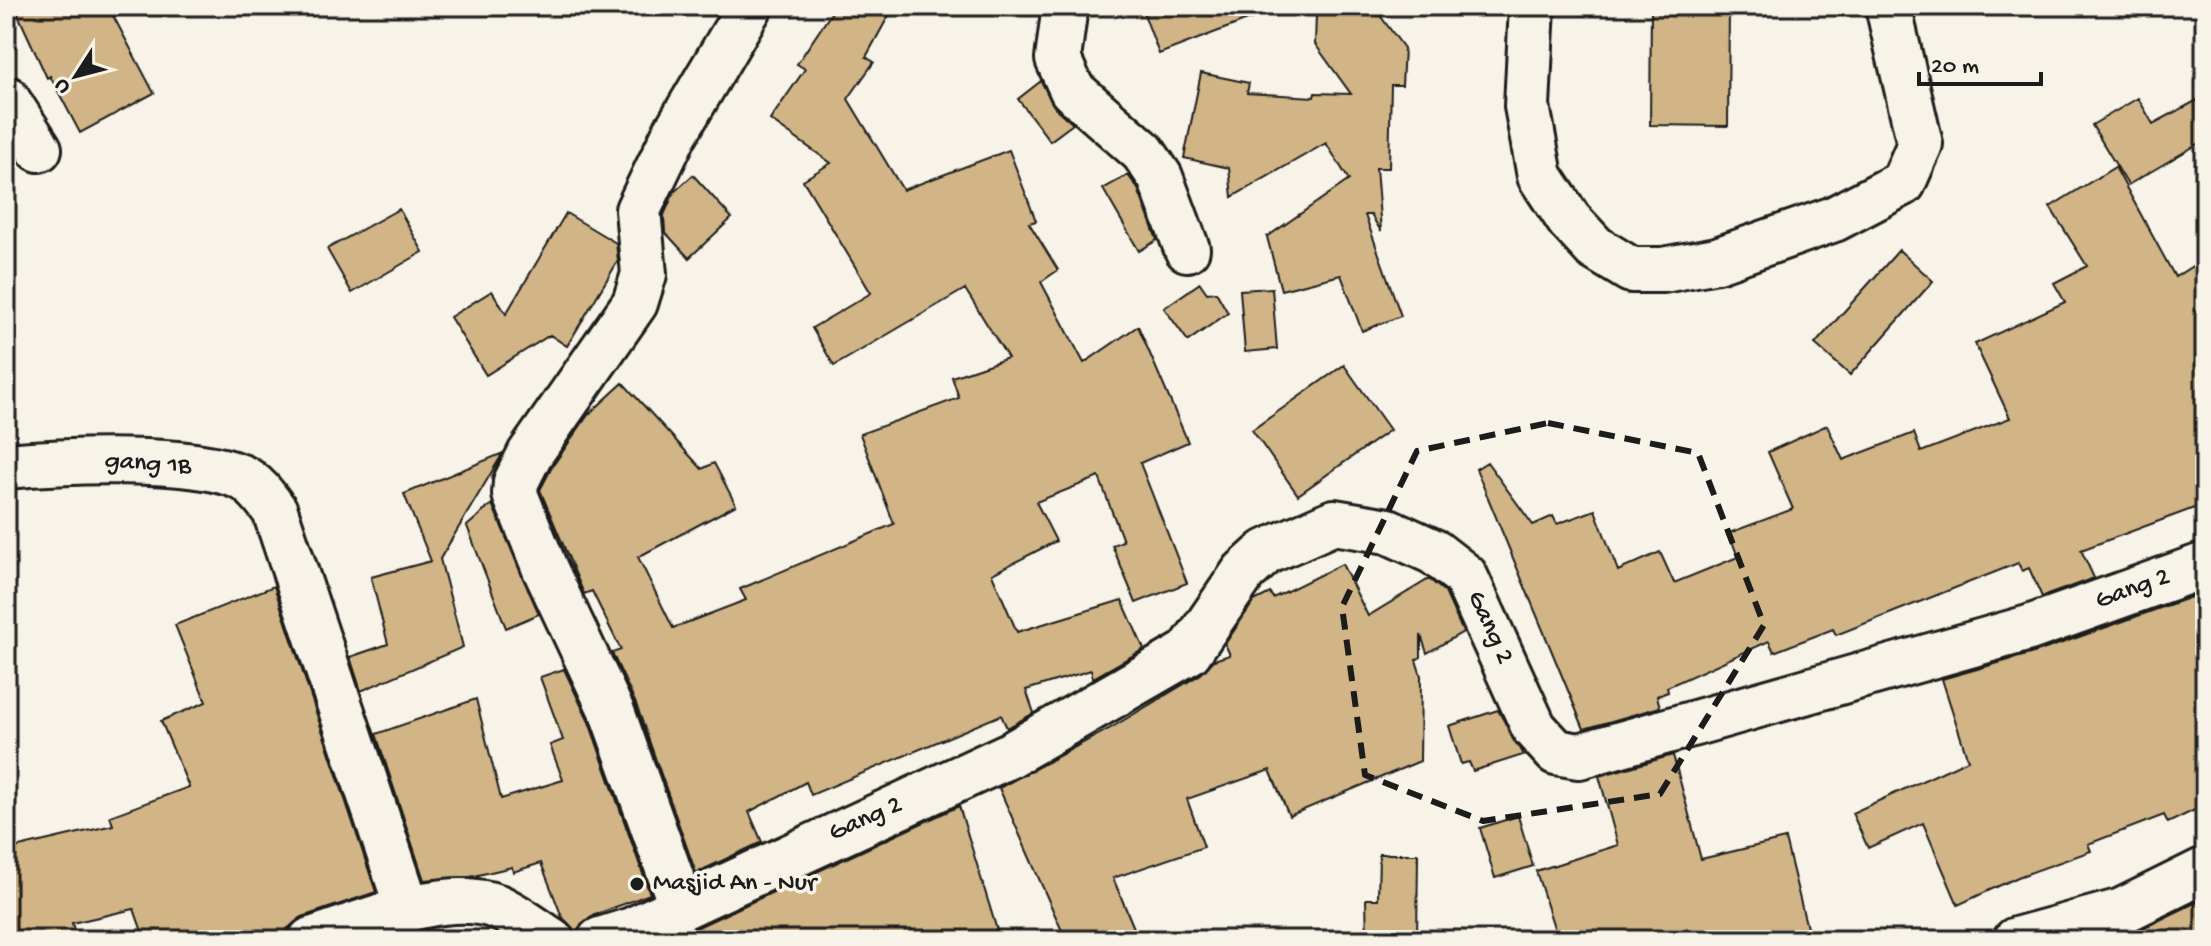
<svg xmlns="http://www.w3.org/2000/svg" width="2211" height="946" viewBox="0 0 2211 946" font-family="'Gochi Hand',sans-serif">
  <rect width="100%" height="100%" fill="#f7f3e8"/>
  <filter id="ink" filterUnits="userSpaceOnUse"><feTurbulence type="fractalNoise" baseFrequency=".0125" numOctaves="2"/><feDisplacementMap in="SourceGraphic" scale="16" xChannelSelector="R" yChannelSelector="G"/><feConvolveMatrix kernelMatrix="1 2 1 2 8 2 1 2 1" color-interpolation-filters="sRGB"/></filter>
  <g filter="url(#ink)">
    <!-- building -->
    <path fill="#d1b586" stroke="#1c1c1c" stroke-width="2" d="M 14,6 L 108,6 L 154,93 L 80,133 L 50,76 L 47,78 Z
      M 836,6 L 894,6 L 866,57 L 874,62 L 848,99 L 903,190 L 1009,150 L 1036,221 L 1029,223 L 1058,270 L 1041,282 L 1084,363 L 1138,326 L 1188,442 L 1140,463 L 1187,583 L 1136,603 L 1112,545 L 1123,541 L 1099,477 L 1036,502 L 1056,541 L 992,574 L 1017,632 L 1122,600 L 1144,649 L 1093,678 L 1091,670 L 1026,690 L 1034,713 L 1007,728 L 1001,715 L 811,795 L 806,782 L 749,812 L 762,842 L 696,873 L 636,704 L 612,653 L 621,650 L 592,591 L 584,594 L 540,490 L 552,467 L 588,415 L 623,383 L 702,469 L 714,463 L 736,505 L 638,557 L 673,628 L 746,600 L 740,589 L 894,524 L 860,434 L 959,398 L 952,377 L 1008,358 L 965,289 L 834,366 L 812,328 L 871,293 L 803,180 L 831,163 L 770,120 L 805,69 L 797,64 Z
      M 1141,6 L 1276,6 L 1276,9 L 1159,54 Z
      M 1329,6 L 1373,6 L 1404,48 L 1402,85 L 1391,85 L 1389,168 L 1376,168 L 1381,231 L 1371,215 L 1365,215 L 1401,316 L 1362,331 L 1341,275 L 1281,290 L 1267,237 L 1349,180 L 1326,143 L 1232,197 L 1229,168 L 1184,158 L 1201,73 L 1249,83 L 1247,93 L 1314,97 L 1315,93 L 1351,94 L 1315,44 L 1316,15 Z
      M 1651,6 L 1729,6 L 1728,126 L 1650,125 Z
      M 1041,81 L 1055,108 L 1073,124 L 1050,141 L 1018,99 Z
      M 2205,96 L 2205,140 L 2128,185 L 2092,125 L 2138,98 L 2153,124 Z
      M 2115,167 L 2175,277 L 2205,258 L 2205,504 L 2081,550 L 2094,578 L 2042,597 L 2029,568 L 2022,571 L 2018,563 L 1836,635 L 1833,629 L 1774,652 L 1769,641 L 1667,687 L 1668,692 L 1657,696 L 1660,707 L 1584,729 L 1476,469 L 1487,462 L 1533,525 L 1553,516 L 1557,524 L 1595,510 L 1618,571 L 1660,552 L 1674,583 L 1738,557 L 1729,533 L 1793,509 L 1768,452 L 1827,425 L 1843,460 L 1914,433 L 1921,452 L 2010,418 L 1975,344 L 2065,302 L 2054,283 L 2087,266 L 2050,207 Z
      M 693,175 L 732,218 L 689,258 L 665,232 L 664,215 L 674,192 Z
      M 1128,175 L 1138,189 L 1157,240 L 1139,251 L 1103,189 Z
      M 399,209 L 423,252 L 352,293 L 327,249 Z
      M 566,213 L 616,243 L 618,261 L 567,346 L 550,335 L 486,375 L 450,317 L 492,291 L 506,314 Z
      M 1899,250 L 1933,281 L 1850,375 L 1815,344 Z
      M 1200,283 L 1207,293 L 1216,292 L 1228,313 L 1188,341 L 1164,308 Z
      M 1272,288 L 1277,349 L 1245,352 L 1240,290 Z
      M 1344,365 L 1390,430 L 1298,495 L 1252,430 Z
      M 503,453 L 440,559 L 463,647 L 361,691 L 350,657 L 388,644 L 371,577 L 431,561 L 404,494 Z
      M 492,504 L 539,614 L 506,628 L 467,526 Z
      M 1342,564 L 1368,616 L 1429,579 L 1445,592 L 1463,632 L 1427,653 L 1421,635 L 1421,657 L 1416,660 L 1421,676 L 1420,761 L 1289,816 L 1270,770 L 1187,799 L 1204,847 L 1113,878 L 1134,928 L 1106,940 L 1066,940 L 999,788 L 1109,729 L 1201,674 L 1214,660 L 1230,655 L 1225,644 L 1254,601 L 1270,593 L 1273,598 Z
      M 274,586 L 376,892 L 302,917 L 287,929 L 287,940 L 145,940 L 134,909 L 72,923 L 77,940 L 6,940 L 6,850 L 113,825 L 110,816 L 189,787 L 161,721 L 206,702 L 175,625 Z
      M 2205,592 L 2205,805 L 2168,823 L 2164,815 L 2088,844 L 2091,851 L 2018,877 L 1958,905 L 1923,823 L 1868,848 L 1852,813 L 1968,760 L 1942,679 L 2037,652 Z
      M 564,669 L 589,722 L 650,894 L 592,916 L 581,924 L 576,940 L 573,928 L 562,917 L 541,863 L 513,872 L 512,867 L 470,877 L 424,880 L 376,734 L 476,699 L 501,799 L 563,780 L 550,745 L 563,740 L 540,677 Z
      M 1498,710 L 1523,755 L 1473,771 L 1469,762 L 1461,764 L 1449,726 Z
      M 1673,755 L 1701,859 L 1785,839 L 1810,940 L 1558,940 L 1536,871 L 1618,845 L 1599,776 Z
      M 959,806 L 1000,940 L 670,940 Z
      M 1518,816 L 1533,866 L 1495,878 L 1480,828 Z
      M 1379,854 L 1418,854 L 1417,940 L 1367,940 L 1366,899 L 1378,899 Z
      M 2205,898 L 2205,940 L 2111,940 L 2133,933 Z"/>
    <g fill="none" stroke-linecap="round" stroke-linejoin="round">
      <!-- minor casing -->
      <g stroke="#1c1c1c" stroke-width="50">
        <path id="minor" d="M 1065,6 L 1058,59 L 1072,90 L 1143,152 L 1160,177 L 1187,249
          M 1532,6 L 1527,106 L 1540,176 L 1569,220 L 1595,248 L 1631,270 L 1663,270 L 1717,260 L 1834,219 L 1903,183 L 1920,144 L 1888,6
          M 6,98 L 39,149
          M 6,466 C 62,461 190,455 241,477 C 255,483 266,499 275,511 L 408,910
          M 681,905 L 612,712 L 545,569 L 515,494 L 516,482 L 530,454 L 635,303 L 644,274 L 638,210 L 674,135 L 750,6
          M 311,940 C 363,924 445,886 498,907 C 516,915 534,929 551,940
          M 600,940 L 632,930 L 1010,755 L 1189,652 L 1244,572 L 1266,552 L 1334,522 L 1388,531 L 1434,552 L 1465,576 L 1534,728 L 1556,752 L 1579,756 L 2029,628 L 2205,565
          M 2016,940 L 2122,911 L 2205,870"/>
      </g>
      <!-- minor -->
      <use href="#minor" stroke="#f7f3e8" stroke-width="44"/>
    </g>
  </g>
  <!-- marked area -->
  <path fill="none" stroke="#1c1c1c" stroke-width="6" stroke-dasharray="16 10" stroke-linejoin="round" d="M 1548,423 L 1698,453 L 1764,625 L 1660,794 L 1483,821 L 1365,775 L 1342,607 L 1417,451 Z"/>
  <!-- markers -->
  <circle fill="#1c1c1c" stroke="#f7f3e8" stroke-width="3" cx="637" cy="884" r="8"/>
  <g text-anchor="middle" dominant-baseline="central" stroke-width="7" stroke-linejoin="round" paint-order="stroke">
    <!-- street labels -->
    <g font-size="26" fill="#1c1c1c" stroke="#f7f3e8">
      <text transform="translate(148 465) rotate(4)">gang 1B</text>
      <text transform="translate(2133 590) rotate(-20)">Gang 2</text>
      <text transform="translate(1489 628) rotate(65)">Gang 2</text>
      <text transform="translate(866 820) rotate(-24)">Gang 2</text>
    </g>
    <!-- poi labels -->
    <g font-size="26" fill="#1c1c1c" stroke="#f7f3e8" text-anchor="start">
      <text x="653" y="884">Masjid An - Nur</text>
    </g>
  </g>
  <!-- margin -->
  <rect width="2211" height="946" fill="none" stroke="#f7f3e8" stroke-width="32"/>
  <rect x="16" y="16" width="2179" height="914" fill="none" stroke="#1c1c1c" stroke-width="3" filter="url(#ink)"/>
  <!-- north arrow -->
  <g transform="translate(76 76) rotate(234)" stroke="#f7f3e8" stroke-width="6" paint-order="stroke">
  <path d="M0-6L14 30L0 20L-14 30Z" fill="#1c1c1c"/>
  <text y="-12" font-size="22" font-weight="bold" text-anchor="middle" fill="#1c1c1c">U</text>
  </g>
  <!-- scale -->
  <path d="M1919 72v12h122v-12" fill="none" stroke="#1c1c1c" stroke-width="4"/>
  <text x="1931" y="72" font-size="24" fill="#1c1c1c" stroke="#f7f3e8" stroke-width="6" paint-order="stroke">20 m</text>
</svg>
